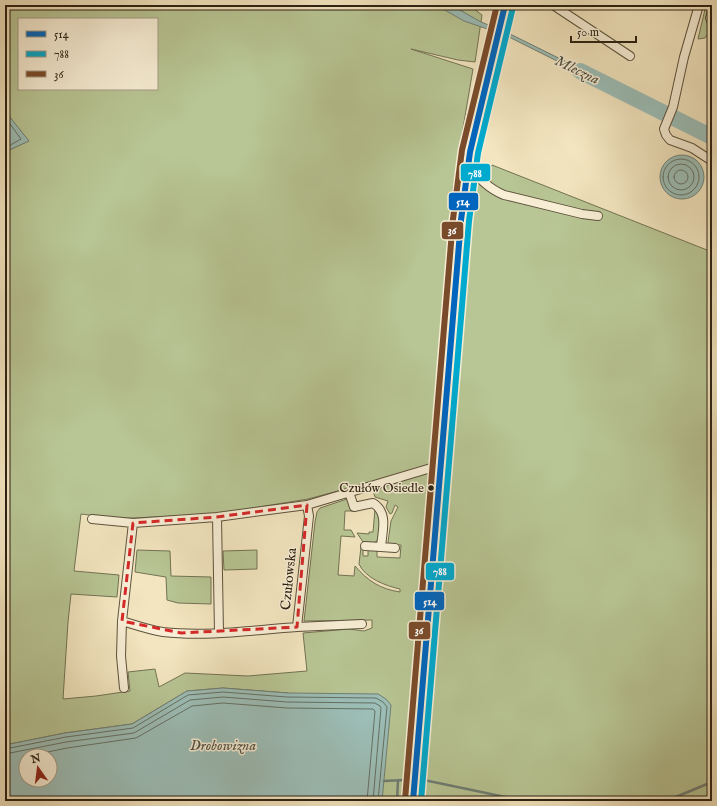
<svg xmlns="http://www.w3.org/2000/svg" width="717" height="806" viewBox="0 0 717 806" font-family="'IM FELL English',serif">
  <rect width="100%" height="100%" fill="#f2e5bf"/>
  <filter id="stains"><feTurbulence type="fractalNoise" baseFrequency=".005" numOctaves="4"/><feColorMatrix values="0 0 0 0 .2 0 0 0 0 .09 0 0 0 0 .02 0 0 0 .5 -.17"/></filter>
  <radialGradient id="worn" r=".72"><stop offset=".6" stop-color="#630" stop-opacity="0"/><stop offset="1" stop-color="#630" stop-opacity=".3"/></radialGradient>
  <!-- green -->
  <path fill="#b8c594" stroke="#727353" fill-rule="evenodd" d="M 5,5 L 469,5 L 482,15 L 475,62 L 458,60 L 411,49 L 473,69 L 451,199 L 402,801 L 382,801 L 288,693 L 223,688 L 187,691 L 132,724 L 65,733 L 5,745 L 5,152 L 28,141 L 5,111 ZM 19,19 L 157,19 L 157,89 L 19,89 ZM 379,480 L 381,488 L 373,491 L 375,497 L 388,501 L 386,507 L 390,514 L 392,513 L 395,505 L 398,507 L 391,521 L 388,542 L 390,544 L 401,545 L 400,558 L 377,557 L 377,550 L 368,550 L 368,556 L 363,556 L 363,547 L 361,547 L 359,564 C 365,578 386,586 400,589 L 400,592 C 380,589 368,581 355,566 L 354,576 L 338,575 L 341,536 L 355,537 L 351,530 L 344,530 L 345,511 L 352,511 L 347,499 L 320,508 L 317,512 L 315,522 L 304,621 L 372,620 L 372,628 L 364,631 L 349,629 L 303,633 L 307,671 L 248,676 L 185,673 L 159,687 L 155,669 L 128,672 L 130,691 L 96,696 L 63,699 L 68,622 L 71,594 L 117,597 L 119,575 L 74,571 L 81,514 L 112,518 L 134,518 L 216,514 L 308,499 Z
    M 706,5 L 711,5 L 707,19 L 709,32 L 705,38 L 698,39 Z
    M 492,165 L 712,252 L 712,801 L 423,801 L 423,768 L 472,184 L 487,173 Z
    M 375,509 L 381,518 L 379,539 L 374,543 L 363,542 L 357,533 L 369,534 L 369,532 L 373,532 Z
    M 137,550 L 170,551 L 171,576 L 211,577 L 211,604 L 178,603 L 167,600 L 166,577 L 135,572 Z
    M 257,550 L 257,569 L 224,570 L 223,551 Z"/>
  <!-- water -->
  <path fill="#9cbeb7" stroke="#6f7f75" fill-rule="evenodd" d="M 436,5 L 451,5 L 481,22 L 506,32 L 601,79 L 599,82 L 505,35 L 464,21 Z
    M 5,111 L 29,141 L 5,152 Z
    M660 177a22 22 0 1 1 44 0a22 22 0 1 1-44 0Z
    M 223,688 L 288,693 L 378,694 L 386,699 L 391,705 L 382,801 L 5,801 L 5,745 L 65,733 L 132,724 L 187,691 ZM 26,756 L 50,756 L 50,780 L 26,780 Z"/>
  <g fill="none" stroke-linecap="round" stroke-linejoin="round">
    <!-- shore -->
    <path stroke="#647064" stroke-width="1" d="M 5,117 L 21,139 L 5,148
      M663 177a18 18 0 1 1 36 0a18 18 0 1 1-36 0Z
      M668 177a13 13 0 1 1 26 0a13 13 0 1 1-26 0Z
      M674 177a7 7 0 1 1 14 0a7 7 0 1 1-14 0Z
      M 5,749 L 66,737 L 133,728 L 188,695 L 223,692 L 287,697 L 376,698 L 383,702 L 387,707 L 378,801
      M 5,754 L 66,742 L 134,733 L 190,700 L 223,697 L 287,702 L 375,703 L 380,706 L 381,708 L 373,801
      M 28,756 L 67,748 L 136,738 L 192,706 L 223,703 L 287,708 L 373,709 L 375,711 L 367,801"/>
    <!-- stream -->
    <path stroke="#6f7f75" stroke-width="2.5" d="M 424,780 L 524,801
      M 384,781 L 404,780
      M 397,801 L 398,780
      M 666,801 L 712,782"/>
    <!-- river -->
    <path stroke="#9cbeb7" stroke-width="16" d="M 580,71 L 712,137"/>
    <!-- minor casing -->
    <g stroke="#5e523d" stroke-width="10">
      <path id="minor" d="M 492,5 L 504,9
        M 553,5 L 630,56
        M 699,5 L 684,57 L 673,107 L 664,129 L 666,135 L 670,140 L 692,148 L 712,161
        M 712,11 L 710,18 L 712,23
        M 468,166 C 479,178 489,189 504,195 L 582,214 L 598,216
        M 349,492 L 354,507 L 373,503 C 389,513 382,532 381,547 L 395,548
        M 217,517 L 219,633
        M 92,519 L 133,523 L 217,517 L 307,505 L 441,465
        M 365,546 L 381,547
        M 122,621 C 135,625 149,630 163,632 C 207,637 253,630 297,627 L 309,516 L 307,505
        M 297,627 L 362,624
        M 124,688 L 121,656 L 122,621 L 133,523"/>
    </g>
    <!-- major casing -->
    <g stroke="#2c2112" stroke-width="13">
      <path id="major" d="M 413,801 L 461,220 L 470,152 L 505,5"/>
    </g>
    <!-- minor -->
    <use href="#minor" stroke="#f7eed5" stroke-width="8"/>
    <!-- major -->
    <use href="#major" stroke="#f2e5bf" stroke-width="11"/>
    <!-- bus-1 casing -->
    <g stroke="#f7eed5" stroke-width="9">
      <path id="bus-1" d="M 413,801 L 461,220 L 470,152 L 505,5"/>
    </g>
    <!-- bus-2 casing -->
    <g stroke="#f7eed5" stroke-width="9">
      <path id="bus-2" d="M 421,801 L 469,221 L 478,153 L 513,7"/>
    </g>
    <!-- bus-3 casing -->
    <g stroke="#f7eed5" stroke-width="9">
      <path id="bus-3" d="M 405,800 L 453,219 L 462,150 L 497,5"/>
    </g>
    <!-- bus-1 -->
    <use href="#bus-1" stroke="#0065bd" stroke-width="6"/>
    <!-- bus-2 -->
    <use href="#bus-2" stroke="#00a9ce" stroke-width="6"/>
    <!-- bus-3 -->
    <use href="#bus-3" stroke="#7a4b2a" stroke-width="6"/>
  </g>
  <!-- marked area -->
  <path fill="none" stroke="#d62828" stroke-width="3" stroke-dasharray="8 5" stroke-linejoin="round" d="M 307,505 L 297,627 L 181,633 L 122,621 L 133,523 L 217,517 Z"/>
  <!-- markers -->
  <circle fill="#2c2112" stroke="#f7eed5" stroke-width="1.5" cx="431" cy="488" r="3.5"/>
  <g text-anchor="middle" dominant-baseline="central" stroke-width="3" stroke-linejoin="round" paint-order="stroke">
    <!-- bus labels -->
    <g font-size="13" fill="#2c2112" stroke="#f7eed5" text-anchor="end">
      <text x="424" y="488">Czułów Osiedle</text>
    </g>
    <!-- street labels -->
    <g font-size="14" fill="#2c2112" stroke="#f7eed5">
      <text transform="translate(289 579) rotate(-84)">Czułowska</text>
    </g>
    <!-- water labels -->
    <g font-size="15" font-style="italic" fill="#4e5044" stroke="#f7eed5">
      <text transform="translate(577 70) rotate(26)">Mleczna</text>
      <text x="223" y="745">Drobowizna</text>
    </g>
  </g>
  <g stroke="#f7eed5" stroke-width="1.5">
    <rect x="460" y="163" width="31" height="19" rx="4" fill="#00a9ce"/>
    <rect x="448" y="192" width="31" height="19" rx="4" fill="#0065bd"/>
    <rect x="441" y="221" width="23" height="19" rx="4" fill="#7a4b2a"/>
    <rect x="425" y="562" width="30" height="19" rx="4" fill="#00a9ce"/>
    <rect x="414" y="591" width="31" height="20" rx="4" fill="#0065bd"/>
    <rect x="408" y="621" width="23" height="19" rx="4" fill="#7a4b2a"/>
  </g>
  <g font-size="11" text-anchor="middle" font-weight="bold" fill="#fff">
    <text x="475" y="177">788</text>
    <text x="463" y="205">514</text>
    <text x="452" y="234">36</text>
    <text x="440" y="575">788</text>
    <text x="430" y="605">514</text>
    <text x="419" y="634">36</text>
  </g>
  <!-- margin -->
  <rect width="717" height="806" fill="none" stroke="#f2e5bf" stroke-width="20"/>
  <rect x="6" y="6" width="705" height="794" fill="none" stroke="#2c2112" stroke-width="2"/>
  <rect x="10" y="10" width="697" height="786" fill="none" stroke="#2c2112"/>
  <!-- legend -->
  <rect x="18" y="18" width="140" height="72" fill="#f7eed5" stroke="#a69c87"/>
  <rect x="26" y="31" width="20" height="6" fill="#0065bd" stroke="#a69c87"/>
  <text x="54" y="38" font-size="12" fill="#2c2112">514</text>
  <rect x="26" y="51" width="20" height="6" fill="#00a9ce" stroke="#a69c87"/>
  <text x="54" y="58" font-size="12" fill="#2c2112">788</text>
  <rect x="26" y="71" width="20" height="6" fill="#7a4b2a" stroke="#a69c87"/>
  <text x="54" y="78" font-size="12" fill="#2c2112">36</text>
  <!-- north arrow -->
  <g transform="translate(38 768) rotate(346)"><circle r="19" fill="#f7eed5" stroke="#a69c87"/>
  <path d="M0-3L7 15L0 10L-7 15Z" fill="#8f2418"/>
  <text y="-6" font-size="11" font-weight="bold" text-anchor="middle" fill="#2c2112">N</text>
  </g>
  <!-- scale -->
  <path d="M571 36v6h65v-6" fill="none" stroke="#2c2112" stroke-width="2"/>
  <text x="577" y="36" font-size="12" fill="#2c2112" stroke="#f7eed5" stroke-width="3" paint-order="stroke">50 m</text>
  <rect width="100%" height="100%" filter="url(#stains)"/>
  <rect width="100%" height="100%" fill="url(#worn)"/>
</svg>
